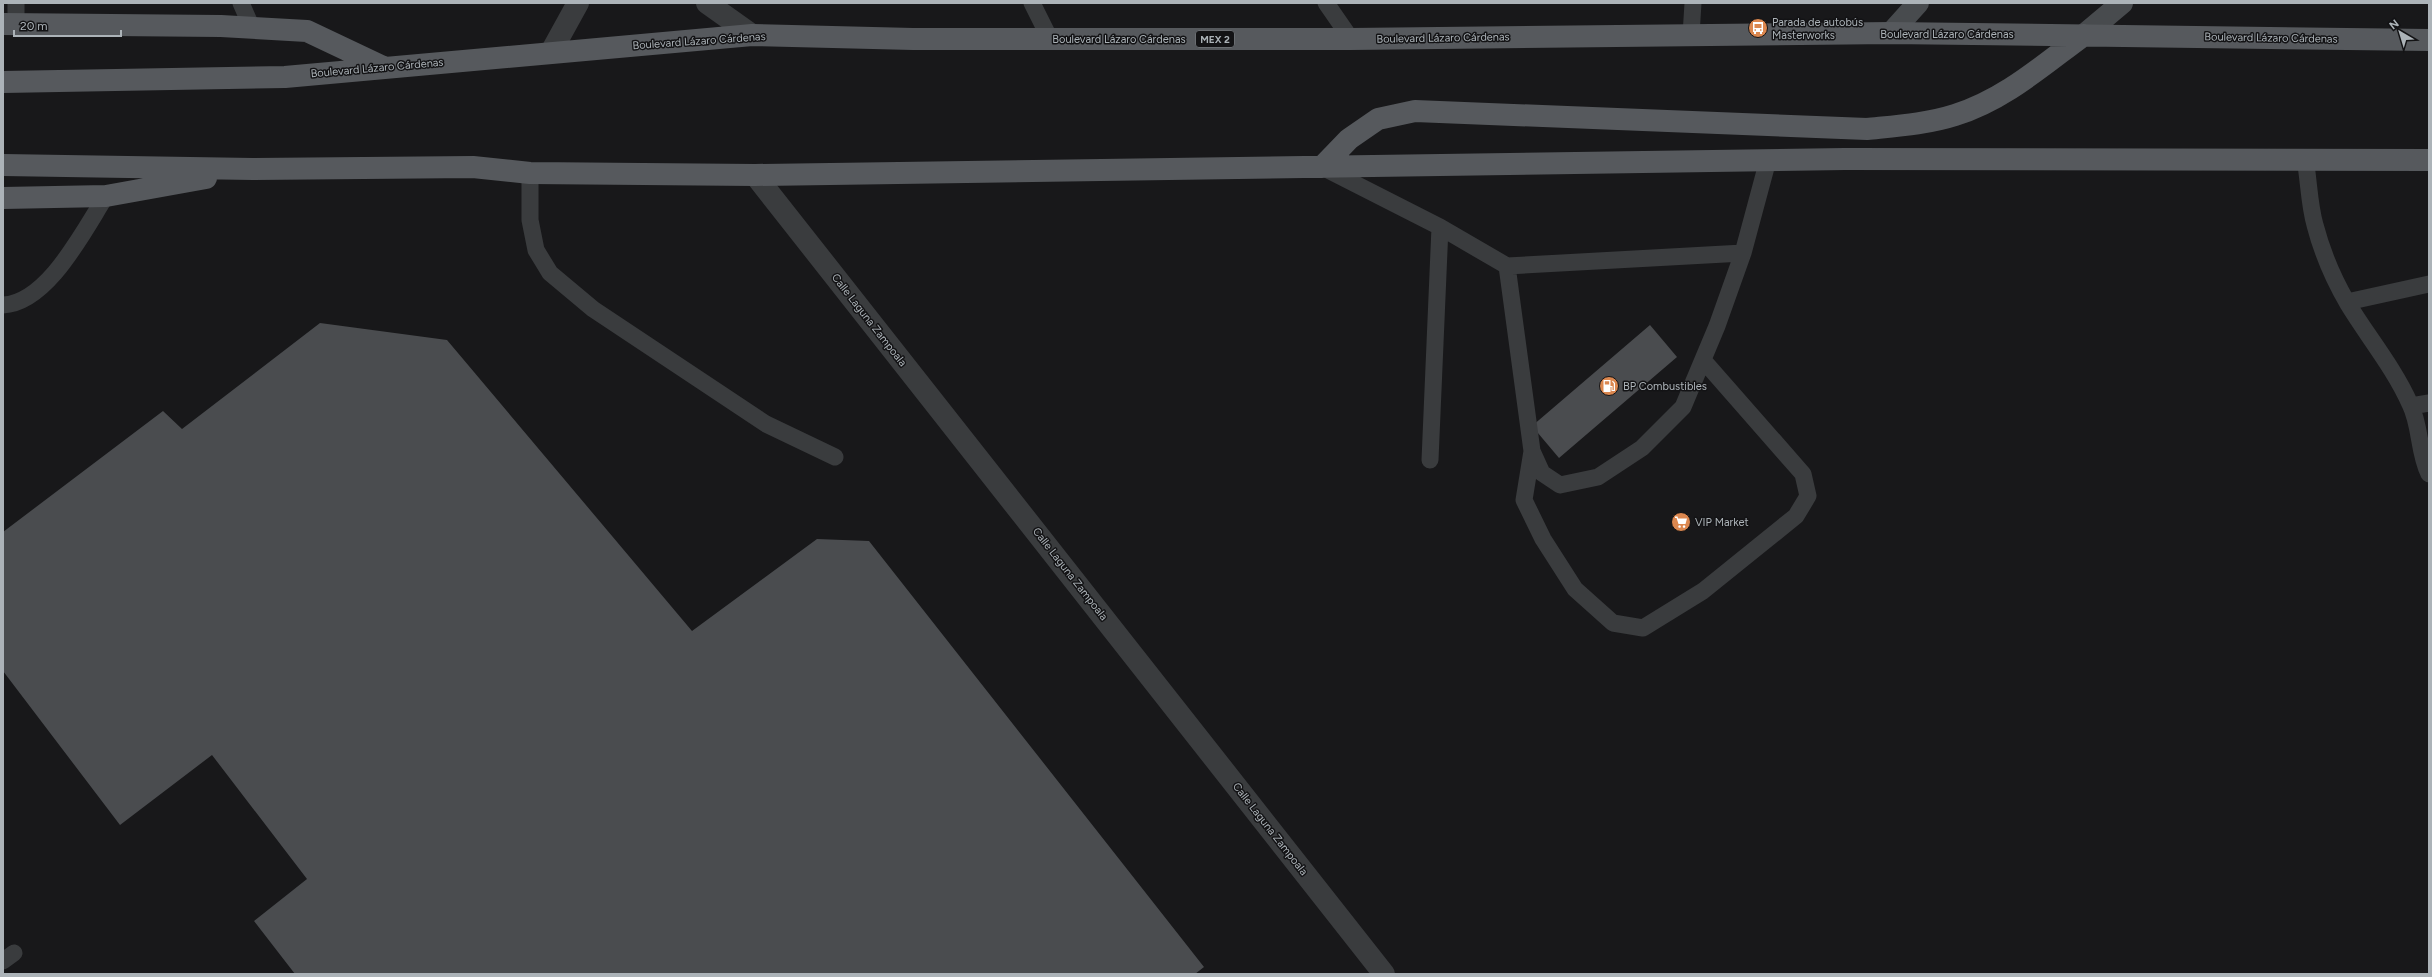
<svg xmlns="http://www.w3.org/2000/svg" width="2432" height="977" viewBox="0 0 2432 977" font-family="Figtree,sans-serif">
  <rect width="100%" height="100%" fill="#18181a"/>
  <!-- building -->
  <path fill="#4a4c4f" d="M 320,323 L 447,340 L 692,631 L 817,539 L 869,541 L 1204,967 L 1195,974 L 295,974 L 254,921 L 307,879 L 212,755 L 120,825 L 3,671 L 3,532 L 163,411 L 182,429 Z
    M 1650,325 L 1677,357 L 1559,458 L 1532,426 Z"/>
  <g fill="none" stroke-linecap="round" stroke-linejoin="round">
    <!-- lane -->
    <path stroke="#3a3c3e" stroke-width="17" d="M 241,3 L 252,28
      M 1032,3 L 1050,39
      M 1326,3 L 1351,39
      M 16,24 L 16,3
      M 1691,35 L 1693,3
      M 2305,159 C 2309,181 2309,204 2315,225 C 2322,252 2334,280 2348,304 C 2368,337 2394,368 2410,404 C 2421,426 2418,452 2429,474
      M 1322,167 L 1440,227 L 1507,266 L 1532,451 L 1542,473 L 1560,485 L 1598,477 L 1642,448 L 1683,407 L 1717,326 L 1743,253 L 1768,160
      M 530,173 L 530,220 L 536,250 L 550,273 L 593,309 L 766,424 L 835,457
      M 1507,266 L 1743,253
      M 2347,302 L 2429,284
      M 3,305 C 48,303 84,230 106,196
      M 2411,406 L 2429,403
      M 1532,451 L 1524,500 L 1543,539 L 1575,589 L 1613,623 L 1643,628 L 1703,591 L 1796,516 L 1808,496 L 1803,474 L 1703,360
      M 1430,460 L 1440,227
      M 3,961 L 14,953"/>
    <!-- street -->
    <path stroke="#3a3c3e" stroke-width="22" d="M 707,3 L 752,35
      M 551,52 L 578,3
      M 755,175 L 1384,974"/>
    <!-- secondary -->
    <path stroke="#484b4e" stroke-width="22" d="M 1891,33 L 1918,3
      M 2084,35 L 2122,3"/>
    <!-- primary -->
    <path stroke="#56595d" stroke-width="22" d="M 3,24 L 221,26 L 307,31 L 383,67
      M 3,82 L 285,77 L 752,35 L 913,39 L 1351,39 L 1891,33 L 2429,40
      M 3,165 L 253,169 L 473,167 L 530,173 L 755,175 L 1845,159 L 2429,160
      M 1322,167 L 1349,139 L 1378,119 L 1415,111 L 1867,129 C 1896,126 1927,124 1955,115 C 2004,100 2043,65 2084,35
      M 3,198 L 106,196 L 206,178"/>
  </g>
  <!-- icons -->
  <defs>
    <g id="bus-disc" transform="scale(1)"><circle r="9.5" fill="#db874f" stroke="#131315"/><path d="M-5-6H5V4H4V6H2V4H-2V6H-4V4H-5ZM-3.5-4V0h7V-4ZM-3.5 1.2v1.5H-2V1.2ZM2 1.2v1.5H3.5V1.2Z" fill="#fff"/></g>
    <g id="fuel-disc" transform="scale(1)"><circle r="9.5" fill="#db874f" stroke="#131315"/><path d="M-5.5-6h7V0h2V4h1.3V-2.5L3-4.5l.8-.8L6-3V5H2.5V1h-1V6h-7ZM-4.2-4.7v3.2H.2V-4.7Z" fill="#fff"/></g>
    <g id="supermarket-disc" transform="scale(1)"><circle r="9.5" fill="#db874f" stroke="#131315"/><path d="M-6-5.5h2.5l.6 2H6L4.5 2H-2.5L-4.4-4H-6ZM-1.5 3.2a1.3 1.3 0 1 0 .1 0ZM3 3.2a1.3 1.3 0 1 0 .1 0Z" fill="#fff"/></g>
  </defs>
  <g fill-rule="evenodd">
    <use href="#bus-disc" x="1758" y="28"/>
    <use href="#fuel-disc" x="1609" y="386"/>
    <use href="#supermarket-disc" x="1681" y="522"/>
  </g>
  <g text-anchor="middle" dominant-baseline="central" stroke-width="3" stroke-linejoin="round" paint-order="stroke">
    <!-- shield labels -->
    <rect fill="#131315" stroke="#7e8387" stroke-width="1" x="1196" y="31" width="38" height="16" rx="3"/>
    <g font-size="10" font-weight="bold" fill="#acb3b8">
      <text x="1215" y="39">MEX 2</text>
    </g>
    <!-- poi labels -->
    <g font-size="11" fill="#acb3b8" stroke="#131315" text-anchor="start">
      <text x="1772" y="22">Parada de autobús<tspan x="1772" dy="13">Masterworks</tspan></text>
      <text x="1623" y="386">BP Combustibles</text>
      <text x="1695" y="522">VIP Market</text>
    </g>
    <!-- street labels -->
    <g font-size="11" fill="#acb3b8" stroke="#131315">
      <text x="1947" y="34">Boulevard Lázaro Cárdenas</text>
      <text transform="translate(1443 38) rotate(-1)">Boulevard Lázaro Cárdenas</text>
      <text transform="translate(2271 38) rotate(1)">Boulevard Lázaro Cárdenas</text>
      <text x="1119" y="39">Boulevard Lázaro Cárdenas</text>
      <text transform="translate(699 41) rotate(-4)">Boulevard Lázaro Cárdenas</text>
      <text transform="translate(377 68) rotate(-5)">Boulevard Lázaro Cárdenas</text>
      <text transform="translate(869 320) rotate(52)">Calle Laguna Zampoala</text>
      <text transform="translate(1070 574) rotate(52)">Calle Laguna Zampoala</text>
      <text transform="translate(1270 829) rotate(52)">Calle Laguna Zampoala</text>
    </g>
  </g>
  <!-- border -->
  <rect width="2432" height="977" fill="none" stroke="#acb3b8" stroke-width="8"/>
  <!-- north arrow -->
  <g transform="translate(2400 32) rotate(322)" stroke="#131315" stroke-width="3" paint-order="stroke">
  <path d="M0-3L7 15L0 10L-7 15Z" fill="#acb3b8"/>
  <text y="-6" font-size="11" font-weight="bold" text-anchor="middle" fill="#acb3b8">N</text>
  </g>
  <!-- scale -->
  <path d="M14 30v6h107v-6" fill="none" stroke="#acb3b8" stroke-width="2"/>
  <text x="20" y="30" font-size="12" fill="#acb3b8" stroke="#131315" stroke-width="3" paint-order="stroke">20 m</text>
</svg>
